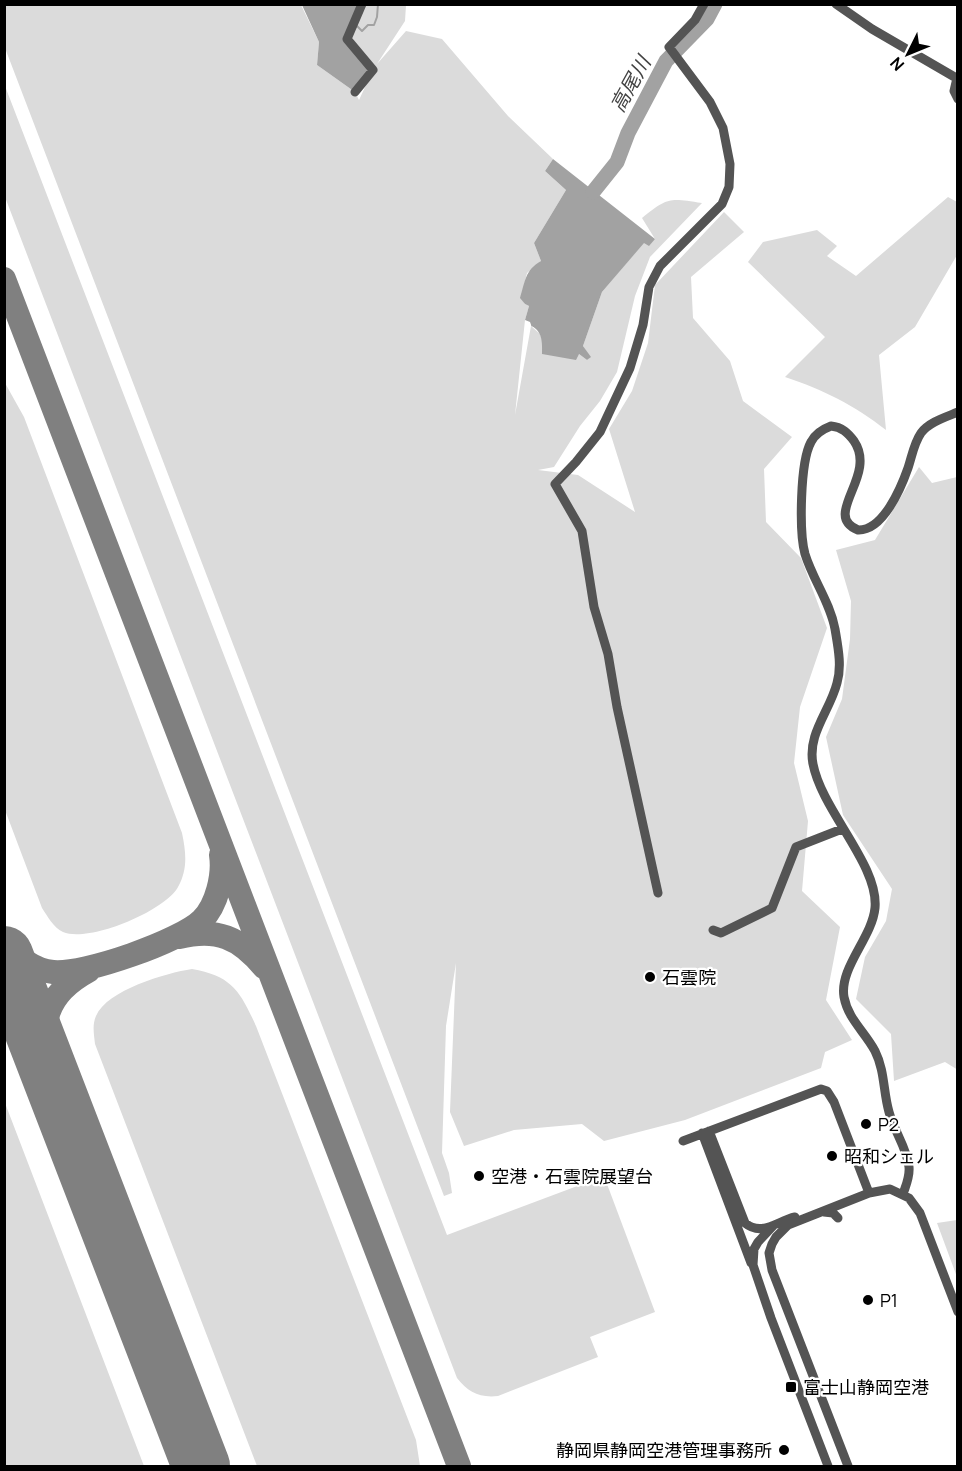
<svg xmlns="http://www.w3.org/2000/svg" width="962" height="1471" viewBox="0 0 962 1471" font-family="Manrope,'Noto Sans JP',sans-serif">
  <rect width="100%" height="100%" fill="#fff"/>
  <!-- green -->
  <path fill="#dbdbdb" d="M 5,5 L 301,5 L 319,42 L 317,65 L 355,92 L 359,100 L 373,70 L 349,33 L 362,5 L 406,5 L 405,21 L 377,64 L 406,31 L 442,39 L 508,116 L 553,159 L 545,171 L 566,190 L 534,243 L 541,261 L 527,273 L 521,298 L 525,304 L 529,306 L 525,320 L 515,415 L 531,326 L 540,334 L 542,340 L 579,354 L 587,360 L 590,357 L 583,346 L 602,292 L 644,242 L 655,239 L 642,218 C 668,197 669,198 702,203 L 650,257 L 635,296 L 617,372 L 600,401 L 580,426 L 554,467 L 538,470 L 578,475 L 635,512 L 609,429 L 632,391 L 648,343 L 655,285 L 724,212 L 744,232 L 691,277 L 693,318 L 730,361 L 743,401 L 792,437 L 764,469 L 766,522 L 801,558 L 827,628 L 800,707 L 794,763 L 808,821 L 802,891 L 840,927 L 826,1000 L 852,1040 L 825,1052 L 821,1068 L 685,1120 L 604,1141 L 582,1124 L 514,1130 L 464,1146 L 450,1112 L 456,963 L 446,1026 L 442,1153 L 449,1173 L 452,1193 L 444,1196 L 5,48 Z
    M 5,86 L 447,1235 L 604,1176 L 655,1312 L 590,1337 L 598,1357 L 498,1396 C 479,1398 468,1392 457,1378 L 5,197 Z
    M 948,197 L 957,202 L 957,255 L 915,327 L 879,355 L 886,430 C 854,405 824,390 785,377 L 825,337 L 748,262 L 763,242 L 817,230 L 837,246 L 827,256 L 856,276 Z
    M 5,383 L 24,417 L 182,833 C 186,852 188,869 178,887 C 165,911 89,943 63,932 C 53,927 48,917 42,908 L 5,810 Z
    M 919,467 L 932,483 L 957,477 L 958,1070 L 945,1062 L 894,1081 L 891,1034 L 856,999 L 865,957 L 886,921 L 892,889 L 843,815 L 826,737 L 842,699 L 850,639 L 851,601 L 836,550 L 875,540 Z
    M 192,969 C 232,976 240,991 256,1026 L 416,1440 L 420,1466 L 257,1466 L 95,1044 C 94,1034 92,1025 96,1016 C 107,990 166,973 192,969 Z
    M 4,1103 L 5,1103 L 144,1466 L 5,1466 Z
    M 957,1220 L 958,1220 L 957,1277 L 937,1223 Z"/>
  <!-- water -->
  <path fill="#a2a2a2" d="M 302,5 L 362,5 L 347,39 L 373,70 L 355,92 L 317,65 L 319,42 Z
    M 553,159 L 655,239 L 649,246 L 644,243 L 602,292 L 583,346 L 591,357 L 587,360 L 579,354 L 576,360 L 542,354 C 542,345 543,336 536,329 C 529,323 533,330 530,322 L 525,320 L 529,306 L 525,304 L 520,298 C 525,282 525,270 541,261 L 534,243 L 566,190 L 545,171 Z"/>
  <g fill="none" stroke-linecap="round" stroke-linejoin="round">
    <!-- stream -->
    <path stroke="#a2a2a2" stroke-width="2" d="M 356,25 L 362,31 L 368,25 L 374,25 L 377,17 L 378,4"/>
    <!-- river -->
    <path stroke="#a2a2a2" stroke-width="15" d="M 593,192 L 617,162 L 628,133 L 666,61 L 707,19 L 715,4"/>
    <!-- taxiway -->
    <path stroke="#808080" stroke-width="24" d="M 4,279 L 459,1466
      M 179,937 C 217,928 239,937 264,967
      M 4,941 C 17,957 33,970 53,972 C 84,975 181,941 202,920 C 217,905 224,875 221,855
      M 49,1070 C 40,1024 44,995 88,971"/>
    <!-- runway -->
    <path stroke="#808080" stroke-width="58" d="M 4,955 L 201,1466"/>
    <!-- minor -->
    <path stroke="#545454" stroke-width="9" d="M 836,4 L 872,29 L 958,79
      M 957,78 L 954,91 L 958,99
      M 355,92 L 373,70 L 347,39 L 362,4
      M 658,893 L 617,707 L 608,654 L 594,607 L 582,531 L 555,484 L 576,462 L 600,432 L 630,368 L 643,325 L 649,287 L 660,266 L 722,204 L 729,187 L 730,164 L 723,128 L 710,102 L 669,47 L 695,20 L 704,4
      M 713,930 L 721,933 L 772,908 L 796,847 L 842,829
      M 709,1131 L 745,1223 C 762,1237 777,1221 795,1217
      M 702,1133 L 751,1263
      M 683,1141 L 821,1089 L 827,1091 L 834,1102 L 869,1193
      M 903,1194 C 906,1185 910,1177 909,1167 C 907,1148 894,1131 889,1112 C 883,1091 885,1071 875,1051 C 865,1032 848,1019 844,997 C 839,968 872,938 875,908 C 879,865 822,811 813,764 C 807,734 830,711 837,683 C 842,666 838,647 835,629 C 830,602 813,580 805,554 C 799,532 800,462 811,442 C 815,434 823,429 831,426 C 842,427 848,433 854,441 C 878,476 821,515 858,530 C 883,531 901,488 908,468 C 912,456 914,443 921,433 C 929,422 946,417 958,412
      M 824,1212 L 833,1213 L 838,1218
      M 774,1225 L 758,1242 L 754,1249 L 753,1265 L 771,1318 L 828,1466
      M 848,1466 L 772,1270 L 769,1253 L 772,1244 L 776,1237 L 788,1225 L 869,1193 L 890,1189 L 909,1198 L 920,1213 L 958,1312"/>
  </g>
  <!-- markers -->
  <g fill="#000" stroke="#fff" stroke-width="2">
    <circle cx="650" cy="977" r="6"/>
    <circle cx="866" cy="1124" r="6"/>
    <circle cx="832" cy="1156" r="6"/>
    <circle cx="479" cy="1176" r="6"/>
    <circle cx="868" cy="1300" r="6"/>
    <rect x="785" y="1381" width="12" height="12" rx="3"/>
    <circle cx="784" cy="1450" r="6"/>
  </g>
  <g text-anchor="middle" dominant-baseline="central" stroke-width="4.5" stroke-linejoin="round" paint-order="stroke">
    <!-- poi labels -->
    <g font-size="18" fill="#000" stroke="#fff" text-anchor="start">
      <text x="662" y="977">石雲院</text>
      <text x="878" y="1124">P2</text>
      <text x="844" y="1156">昭和シェル</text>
      <text x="491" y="1176">空港・石雲院展望台</text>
      <text x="880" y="1300">P1</text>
      <text x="803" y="1387">富士山静岡空港</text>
      <text x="772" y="1450" text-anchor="end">静岡県静岡空港管理事務所</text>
    </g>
    <!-- water labels -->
    <g font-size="20" font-style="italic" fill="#434343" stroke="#fff">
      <text transform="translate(630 84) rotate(-61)">高尾川</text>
    </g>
  </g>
  <!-- border -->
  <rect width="962" height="1471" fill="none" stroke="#000000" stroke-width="12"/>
  <!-- north arrow -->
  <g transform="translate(908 54) rotate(227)" stroke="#ffffff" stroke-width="4.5" paint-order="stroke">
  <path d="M0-4.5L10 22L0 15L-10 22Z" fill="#000000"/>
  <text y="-9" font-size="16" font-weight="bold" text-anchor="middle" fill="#000000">N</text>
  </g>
</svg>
